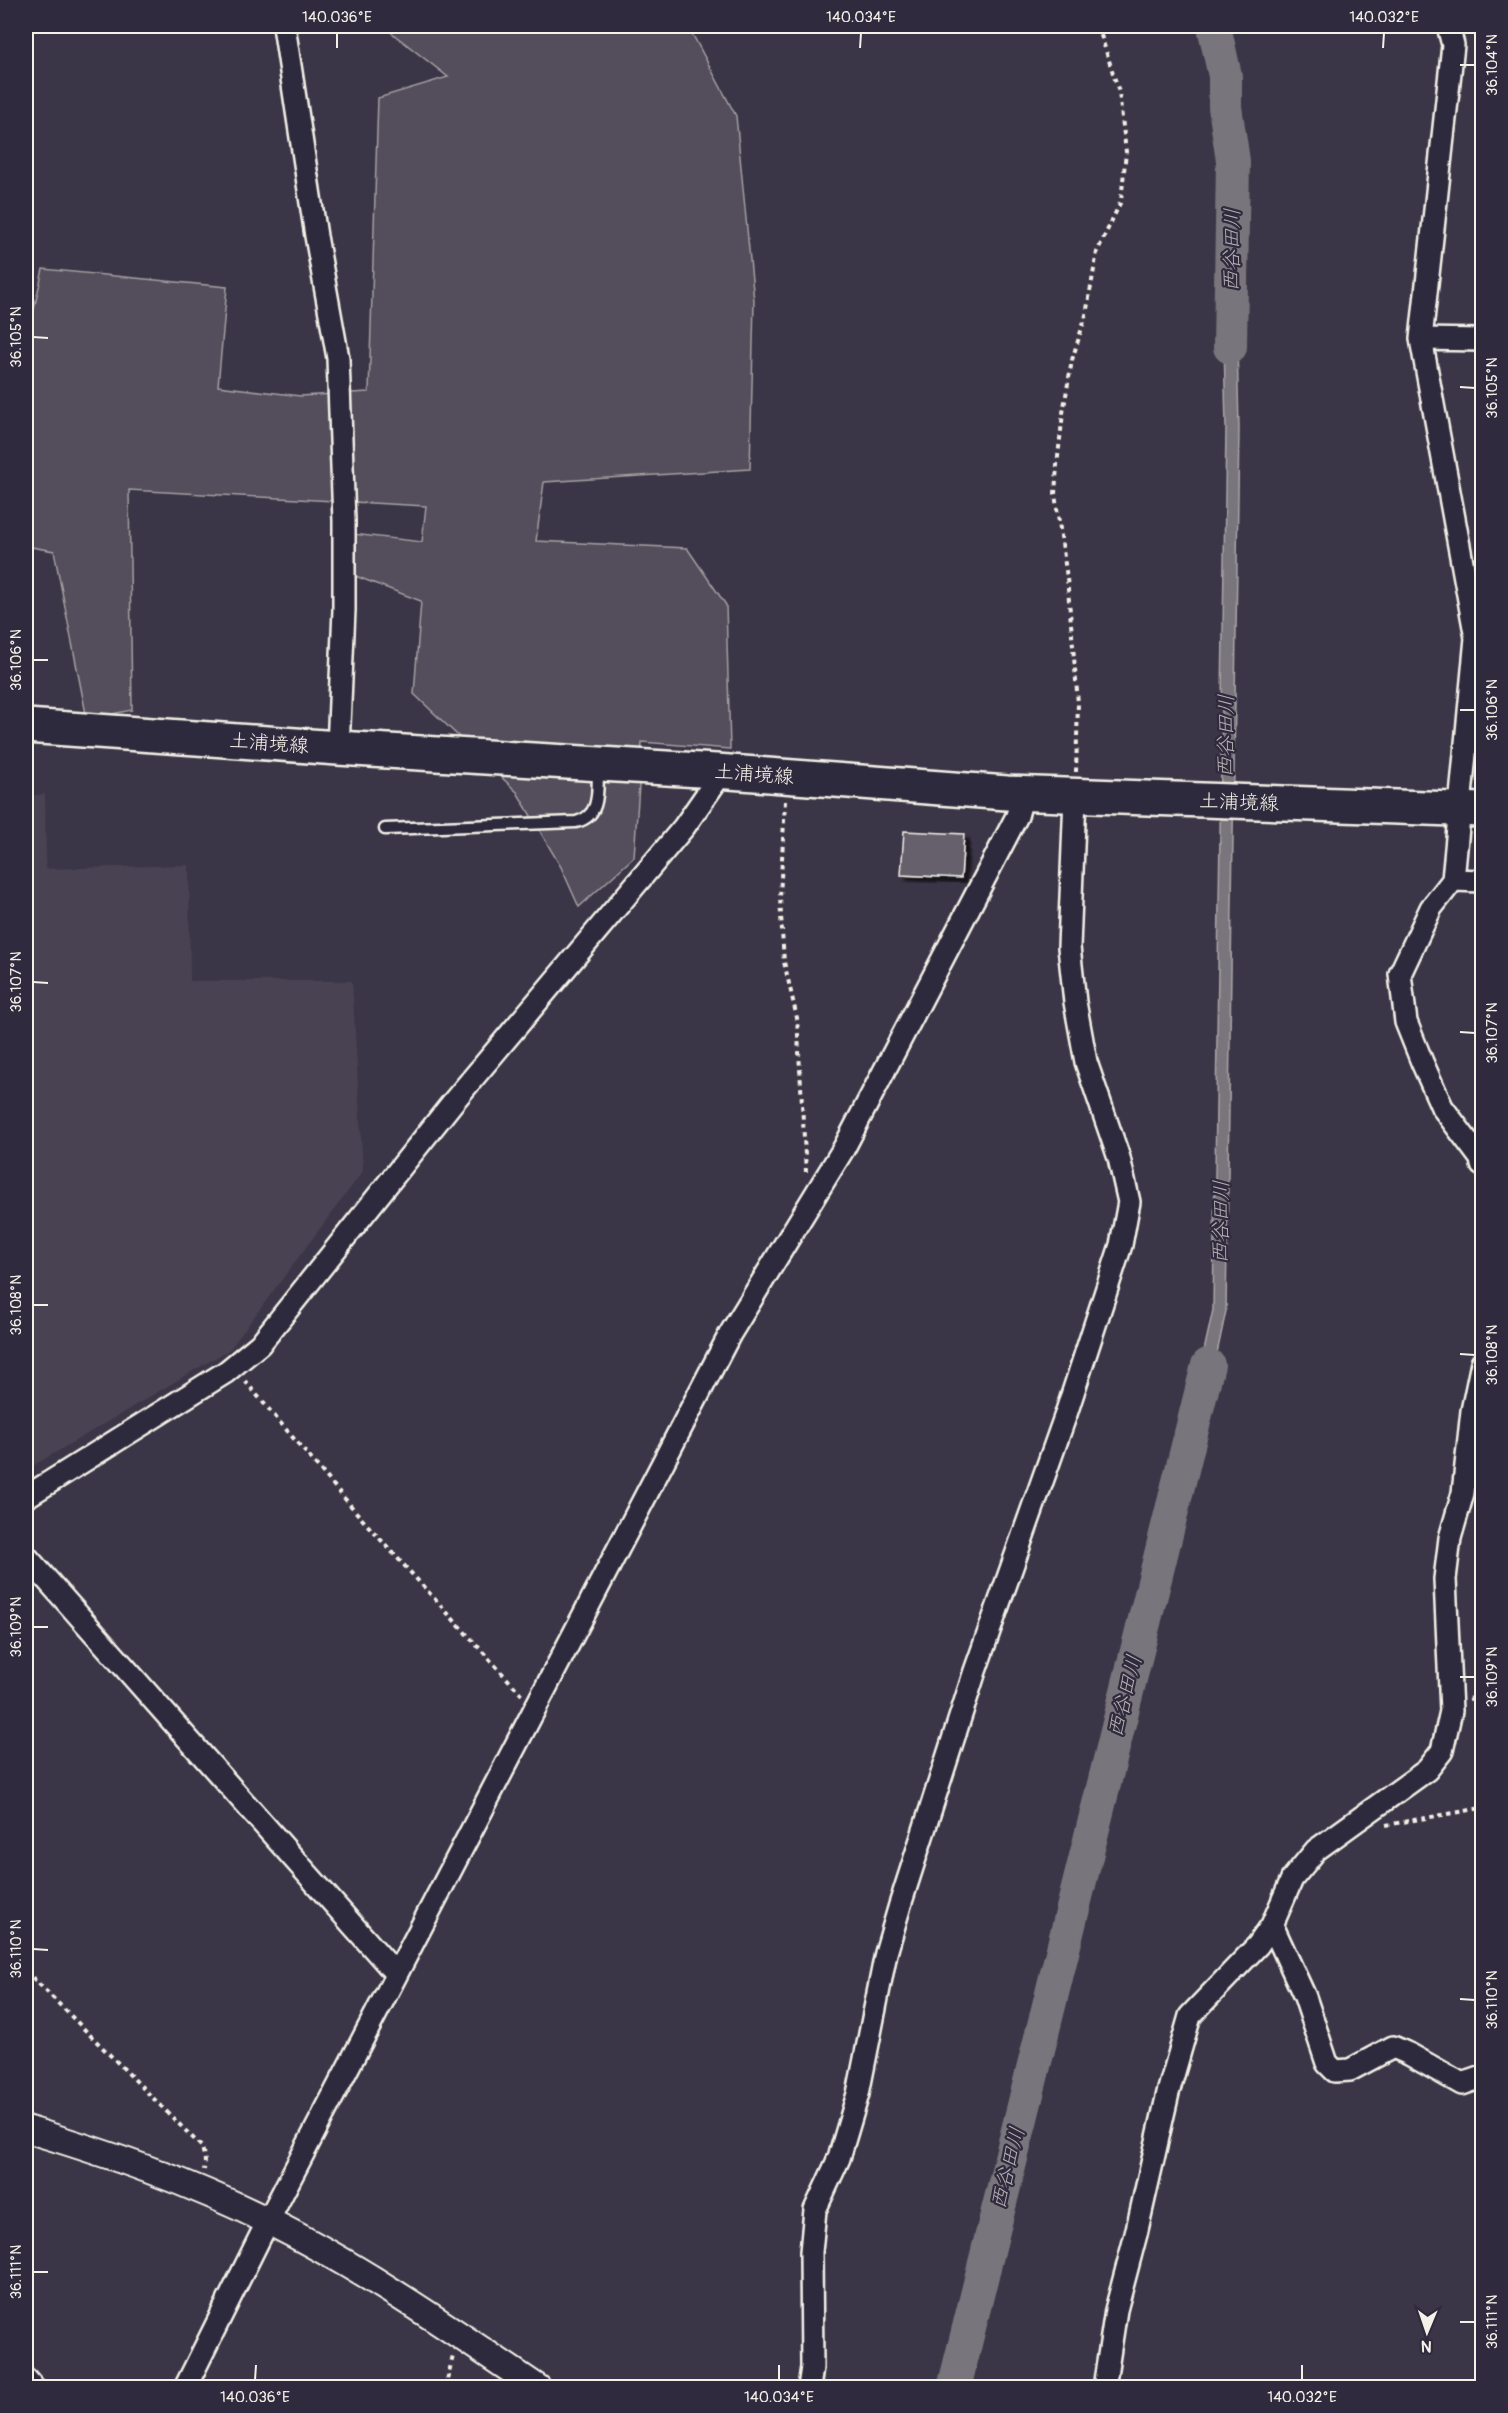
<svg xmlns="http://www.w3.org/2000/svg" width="1508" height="2413" viewBox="0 0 1508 2413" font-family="Pangolin,'Klee One',sans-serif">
  <defs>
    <filter id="shadow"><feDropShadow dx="5.5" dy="5.5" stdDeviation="1.5" flood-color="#0009"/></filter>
  </defs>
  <rect width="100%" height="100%" fill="#3b3647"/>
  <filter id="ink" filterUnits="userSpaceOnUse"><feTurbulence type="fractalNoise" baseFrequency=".0167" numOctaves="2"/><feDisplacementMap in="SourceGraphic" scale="12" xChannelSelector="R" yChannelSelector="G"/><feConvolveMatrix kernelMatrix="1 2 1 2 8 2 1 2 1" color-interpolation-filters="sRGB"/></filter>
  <g filter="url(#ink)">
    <!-- built -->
    <path fill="#484352" d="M 45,794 L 46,869 L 189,865 L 190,981 L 352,981 L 363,1171 L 230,1349 L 26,1470 L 26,796 Z"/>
    <!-- green -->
    <path fill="#534e5c" stroke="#a4a0a2" stroke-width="1.5" d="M 383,26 L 688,26 L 736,116 L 754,301 L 750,469 L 544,482 L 536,541 L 687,548 L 726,605 L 730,749 L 642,742 L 634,857 L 579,907 L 561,867 L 517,792 L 414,694 L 421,601 L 350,574 L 353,534 L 422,542 L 426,506 L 129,490 L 132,710 L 87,719 L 54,551 L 26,546 L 26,345 L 43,269 L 227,287 L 218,386 L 300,396 L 369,392 L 378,98 L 448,77 Z"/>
    <!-- water -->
    <path fill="#78747b" stroke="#aaa6a7" stroke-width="1.5" d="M 1223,301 L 1236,302 L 1239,428 L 1226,1311 L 1204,1414 L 1191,1410 L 1213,1310 L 1226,428 Z"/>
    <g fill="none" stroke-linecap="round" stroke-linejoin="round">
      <!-- river -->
      <path stroke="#78747b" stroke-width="34" d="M 1214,26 L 1225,76 L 1225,107 L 1233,161 L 1230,347
        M 954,2388 L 1208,1365"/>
    </g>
    <!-- building -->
    <path fill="#65616c" stroke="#f4f1e8" stroke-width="1.5" filter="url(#shadow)" d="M 904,831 L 964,834 L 961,878 L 901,875 Z"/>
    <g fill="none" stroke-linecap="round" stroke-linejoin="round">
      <!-- service casing -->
      <g stroke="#f4f1e8" stroke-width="15">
        <path id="service" d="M 385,829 L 576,822 C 602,816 597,789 598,767"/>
      </g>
      <!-- minor casing -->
      <g stroke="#f4f1e8" stroke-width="26">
        <path id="minor" d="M 284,26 L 316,236 L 338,358 L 344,521 L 344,610 L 338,748
          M 1448,26 L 1453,45 L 1421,339 L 1476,638 L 1453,880 L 1431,908 L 1400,974 L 1406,1022 L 1422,1062 L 1442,1107 L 1481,1159 L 1482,1165
          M 1421,339 L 1482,340
          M 1453,880 L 1482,881
          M 26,1497 L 226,1372 L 260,1344 L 453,1102 L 684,827 L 716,781 L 716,771
          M 26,1556 L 396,1974
          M 1272,1925 L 1305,1997 L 1327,2063 L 1335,2071 L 1350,2070 L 1393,2047 L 1409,2054 L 1462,2084 L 1482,2077
          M 26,2379 L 34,2388
          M 185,2388 L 268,2221 L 730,1334 L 844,1148 L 1017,816 L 1023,794
          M 809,2388 L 812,2367 L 811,2252 L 815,2210 L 839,2158 L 858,2094 L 886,1953 L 900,1905 L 975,1671 L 1066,1414 L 1121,1245 L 1129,1202 L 1119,1158 L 1086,1062 L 1075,1002 L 1069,947 L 1075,797
          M 1104,2388 L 1116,2310 L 1136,2234 L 1168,2093 L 1190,2016 L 1258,1945 L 1272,1925 L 1292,1879 L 1316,1850 L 1427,1770 L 1442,1751 L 1451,1711 L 1445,1579 L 1450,1538 L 1463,1493 L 1472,1411 L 1482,1363"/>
      </g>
      <!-- tertiary casing -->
      <g stroke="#f4f1e8" stroke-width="30">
        <path id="tertiary" d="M 26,2129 C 109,2154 190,2182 268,2221 C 363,2268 450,2329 538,2388"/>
      </g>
      <!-- primary casing -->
      <g stroke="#f4f1e8" stroke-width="38">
        <path id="primary" d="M 26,726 L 338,748 L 716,771 L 1007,793 L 1482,810"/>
      </g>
      <!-- path -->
      <path stroke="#f4f1e8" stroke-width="4" stroke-dasharray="4.5 4.5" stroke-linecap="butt" d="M 1076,772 L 1078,703 L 1067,578 L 1055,494 L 1057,465 L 1063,413 L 1072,360 L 1086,315 L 1097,252 L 1121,201 L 1126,152 L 1119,92 L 1098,26
        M 785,801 L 780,898 L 782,931 L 784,962 L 797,1018 L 806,1172
        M 245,1381 L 362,1519 L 522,1695
        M 1469,1699 L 1482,1697
        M 1386,1825 L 1482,1808
        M 26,1971 L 202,2147 L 205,2161 L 204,2170
        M 445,2388 L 453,2356"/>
      <!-- service -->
      <use href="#service" stroke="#2f2a3d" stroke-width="10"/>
      <!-- minor -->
      <use href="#minor" stroke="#2f2a3d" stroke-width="21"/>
      <!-- tertiary -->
      <use href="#tertiary" stroke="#2f2a3d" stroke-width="26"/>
      <!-- primary -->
      <use href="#primary" stroke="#2f2a3d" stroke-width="33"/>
    </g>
  </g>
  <!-- ticks -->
  <path fill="none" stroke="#f4f1e8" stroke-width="2" d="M 337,48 L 337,33M 860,48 L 861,33M 1383,48 L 1384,33M 1460,65 L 1475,65M 33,337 L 48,338M 1460,387 L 1475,388M 33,660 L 48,660M 1460,710 L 1475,710M 33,982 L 48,983M 1460,1032 L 1475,1033M 33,1305 L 48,1305M 1460,1354 L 1475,1355M 33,1627 L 48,1627M 1460,1677 L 1475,1677M 33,1949 L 48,1950M 1460,1999 L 1475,2000M 33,2272 L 48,2272M 1460,2322 L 1475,2322M 255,2380 L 256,2365M 779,2380 L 779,2365M 1302,2380 L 1302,2365"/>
  <g text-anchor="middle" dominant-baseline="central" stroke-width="4.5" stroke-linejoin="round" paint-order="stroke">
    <!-- street labels -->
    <g font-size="20" fill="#f4f1e8" stroke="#2f2a3d">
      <text transform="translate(269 743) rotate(4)">土浦境線</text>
      <text transform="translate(754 774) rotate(4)">土浦境線</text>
      <text transform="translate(1239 802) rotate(2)">土浦境線</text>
    </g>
    <!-- water labels -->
    <g font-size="21" font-style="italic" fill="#b6b2b2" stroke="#2f2a3d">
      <text transform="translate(1232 250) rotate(-89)">西谷田川</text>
      <text transform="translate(1226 736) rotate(-89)">西谷田川</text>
      <text transform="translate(1221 1222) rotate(-89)">西谷田川</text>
      <text transform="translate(1125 1696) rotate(-76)">西谷田川</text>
      <text transform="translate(1008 2168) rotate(-76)">西谷田川</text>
    </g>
  </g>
  <!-- margin -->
  <rect width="1508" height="2413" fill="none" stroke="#2f2a3d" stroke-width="66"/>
  <!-- north arrow -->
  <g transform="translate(1427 2332) rotate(182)" stroke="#2f2a3d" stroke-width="4.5" paint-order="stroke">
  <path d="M0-4.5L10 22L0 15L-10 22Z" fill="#f4f1e8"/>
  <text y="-9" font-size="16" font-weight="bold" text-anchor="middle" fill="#f4f1e8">N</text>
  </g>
  <rect x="33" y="33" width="1442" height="2347" fill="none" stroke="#f4f1e8" stroke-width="2"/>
  <g font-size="15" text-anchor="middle" fill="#f4f1e8">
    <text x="337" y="22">140.036°E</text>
    <text x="861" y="22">140.034°E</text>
    <text x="1384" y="22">140.032°E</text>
    <text transform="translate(1492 65) rotate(-90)" y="5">36.104°N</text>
    <text transform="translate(16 337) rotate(-90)" y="5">36.105°N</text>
    <text transform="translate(1492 388) rotate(-90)" y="5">36.105°N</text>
    <text transform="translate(16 660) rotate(-90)" y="5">36.106°N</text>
    <text transform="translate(1492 710) rotate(-90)" y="5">36.106°N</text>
    <text transform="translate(16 982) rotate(-90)" y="5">36.107°N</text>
    <text transform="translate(1492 1033) rotate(-90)" y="5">36.107°N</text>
    <text transform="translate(16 1305) rotate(-90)" y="5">36.108°N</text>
    <text transform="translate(1492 1355) rotate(-90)" y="5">36.108°N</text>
    <text transform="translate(16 1627) rotate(-90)" y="5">36.109°N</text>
    <text transform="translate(1492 1677) rotate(-90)" y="5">36.109°N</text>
    <text transform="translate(16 1949) rotate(-90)" y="5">36.110°N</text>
    <text transform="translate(1492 2000) rotate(-90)" y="5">36.110°N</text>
    <text transform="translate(16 2272) rotate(-90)" y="5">36.111°N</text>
    <text transform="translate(1492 2322) rotate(-90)" y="5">36.111°N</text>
    <text x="255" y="2402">140.036°E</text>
    <text x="779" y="2402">140.034°E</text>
    <text x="1302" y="2402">140.032°E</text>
  </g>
</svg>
